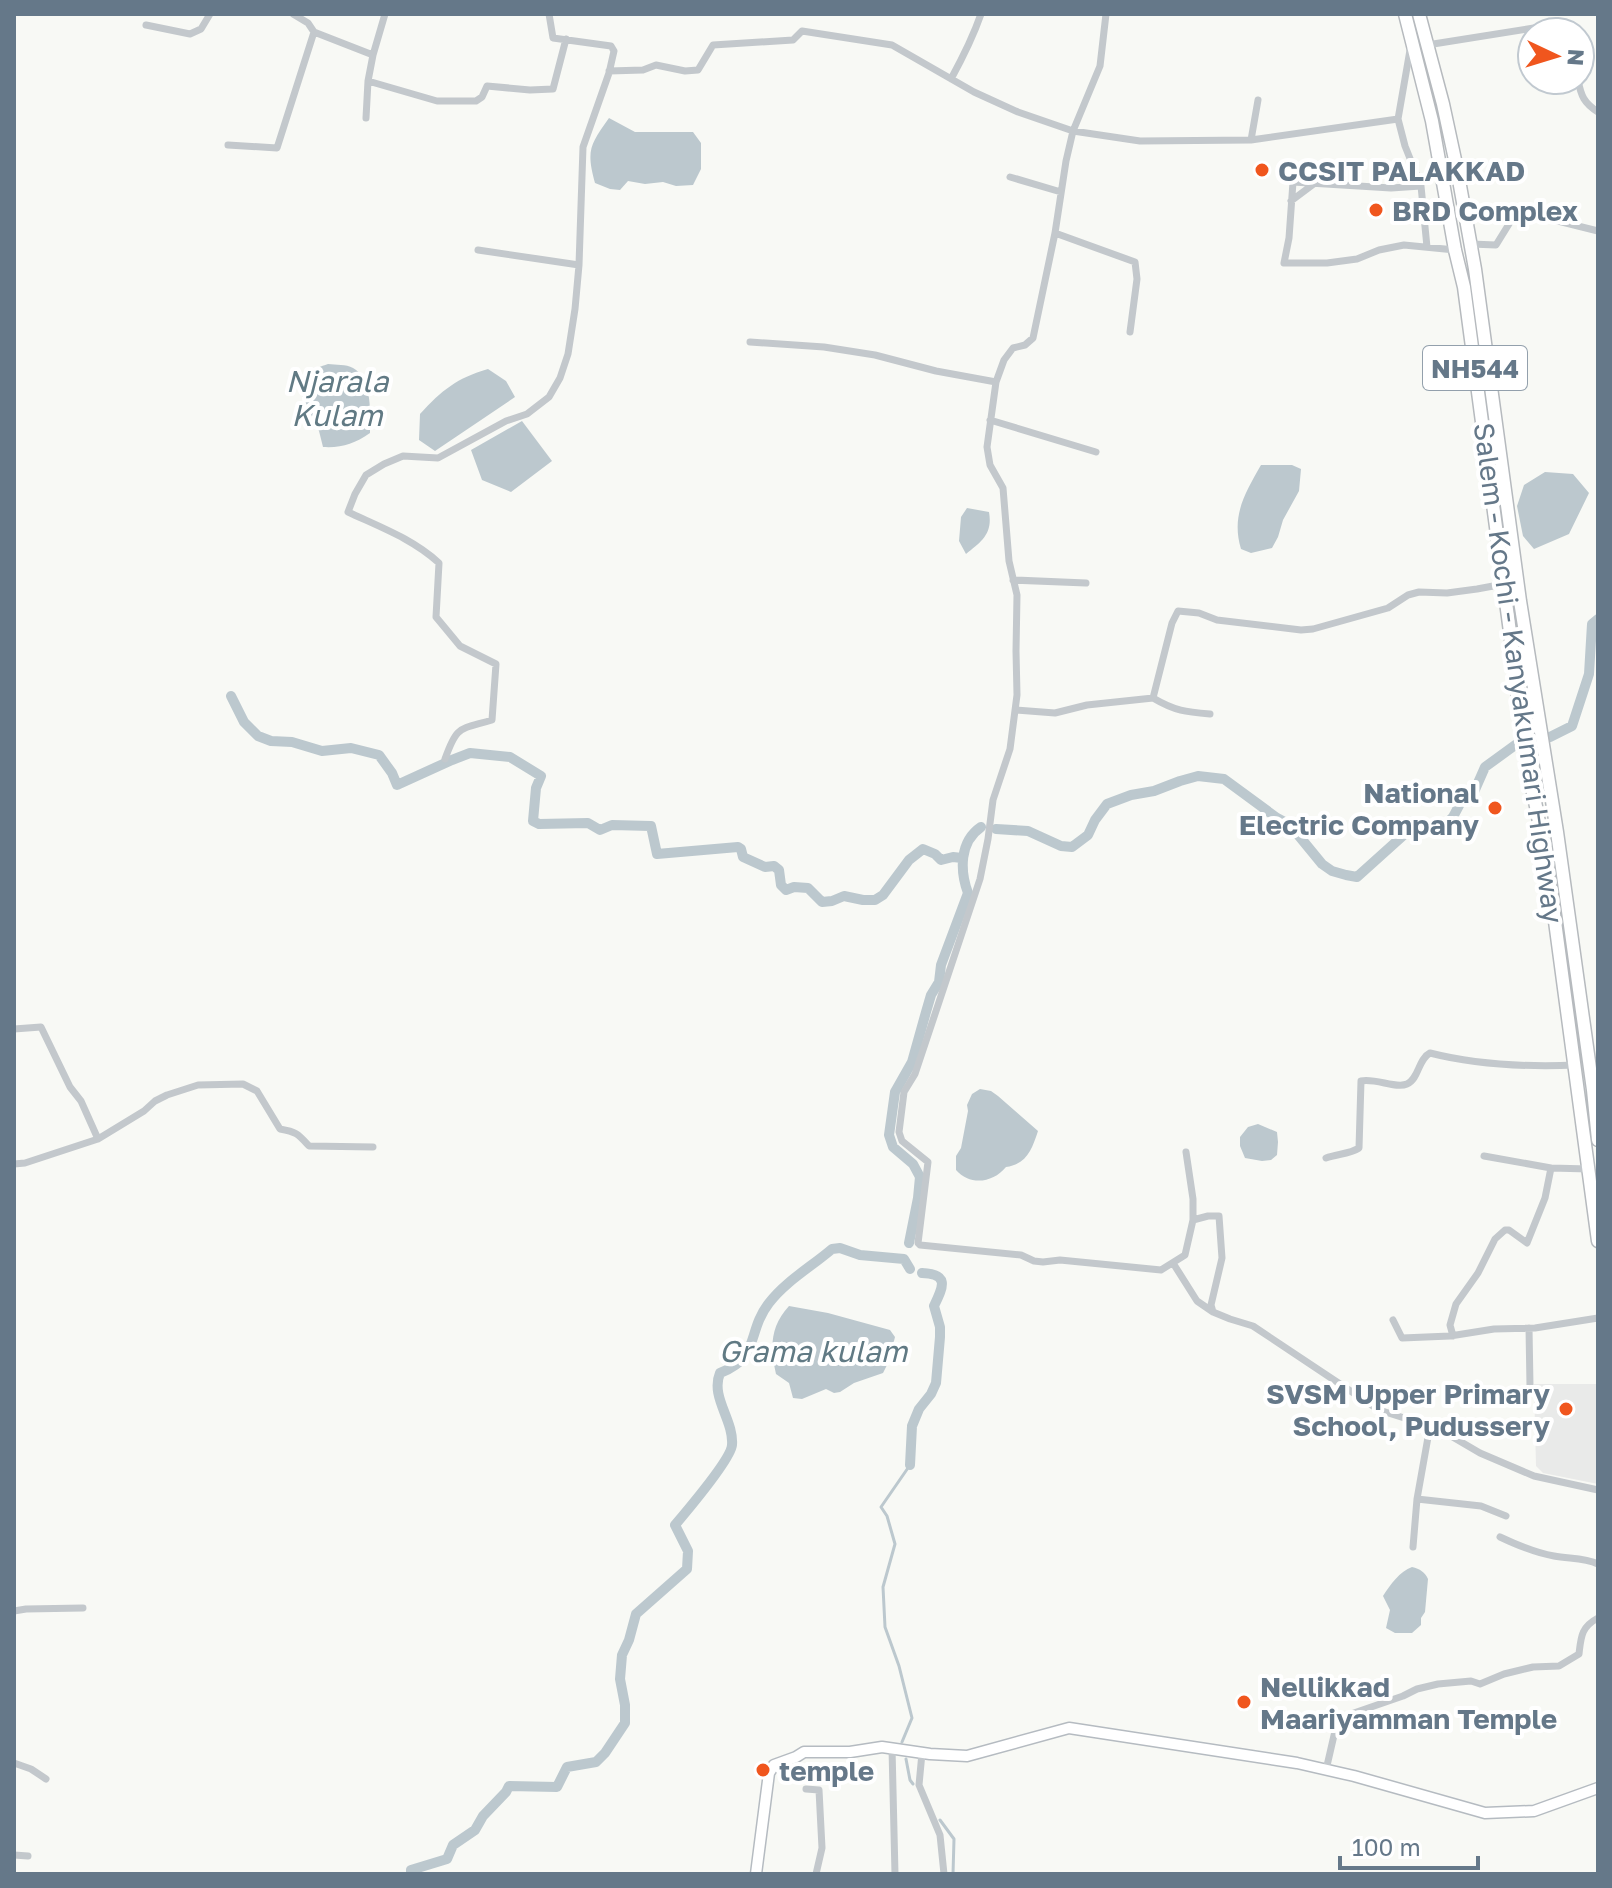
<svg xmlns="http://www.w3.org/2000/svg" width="1612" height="1888" viewBox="0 0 1612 1888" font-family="'Golos Text',sans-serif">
  <rect width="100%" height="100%" fill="#f8f9f5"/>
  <!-- built -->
  <path fill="#e9eae9" d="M 1534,1384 L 1598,1384 L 1598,1484 L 1543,1473 L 1536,1466 Z"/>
  <!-- water -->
  <path fill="#bcc8ce" d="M 609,118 L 635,132 L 693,132 L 701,143 L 701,169 L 693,185 L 676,186 L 663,182 L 645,184 L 628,181 L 620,190 L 610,189 L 595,183 C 586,150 590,145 609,118 Z
    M 328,364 C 336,365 346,364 353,368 C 373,379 370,414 370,433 C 354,444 342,448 323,447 L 319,431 L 298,387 C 305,373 313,369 328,364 Z
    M 488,369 L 506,381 L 515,397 L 435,451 L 419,440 L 420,414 C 442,390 457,378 488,369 Z
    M 522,421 L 552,461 L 511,492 L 482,480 L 471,450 Z
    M 1261,465 L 1292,465 L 1301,469 L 1299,491 L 1283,520 L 1278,537 L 1272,548 L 1251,553 L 1241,549 C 1231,516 1245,493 1261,465 Z
    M 1545,472 L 1573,474 L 1589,493 L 1569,534 L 1534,549 L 1523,536 L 1517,506 L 1524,485 Z
    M 967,508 L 989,512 C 993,534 981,542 966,554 L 959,541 L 961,517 Z
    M 980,1089 L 991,1091 L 998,1096 L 1038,1131 C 1032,1149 1027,1164 1006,1167 C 993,1183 970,1186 956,1170 L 956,1156 L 961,1148 L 968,1111 L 967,1105 L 972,1094 Z
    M 1258,1124 L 1277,1132 L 1278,1142 L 1277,1155 L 1271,1160 L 1262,1161 L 1245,1158 L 1240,1146 L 1240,1137 L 1248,1127 Z
    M 789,1306 L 828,1313 L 890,1330 L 895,1337 L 889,1361 L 883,1373 L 854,1383 L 840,1392 L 834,1393 L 826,1389 L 802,1399 L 793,1398 L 789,1383 L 776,1374 C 770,1347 770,1327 789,1306 Z
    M 1412,1567 C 1420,1569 1425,1572 1428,1579 L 1425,1612 L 1421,1618 L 1421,1625 L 1412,1633 L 1395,1633 L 1386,1628 L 1390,1610 L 1383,1596 C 1390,1585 1400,1571 1412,1567 Z"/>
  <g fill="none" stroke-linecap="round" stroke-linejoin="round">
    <!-- stream -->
    <path stroke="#bcc8ce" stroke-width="3" d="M 902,1742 L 912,1718 L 899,1666 L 885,1627 L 883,1587 L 895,1544 L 887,1516 L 881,1507 L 910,1465
      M 906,1759 L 910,1780 L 913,1784
      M 940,1820 L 954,1839 L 953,1874"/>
    <!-- canal -->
    <path stroke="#bcc8ce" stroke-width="10" d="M 231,696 L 244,722 L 258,736 L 271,741 L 292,742 L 322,751 L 351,748 L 379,755 L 392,773 L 397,785 L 452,760 L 470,753 L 510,757 L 541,776 L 536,788 L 533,821 L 539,824 L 588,823 L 600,830 L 612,825 L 651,826 L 657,854 L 738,847 L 741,849 L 743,857 L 765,867 L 774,866 L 779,870 L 781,885 L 786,890 L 794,887 L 808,888 L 822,902 L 832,901 L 844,896 L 863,900 L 875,900 L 883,895 L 909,860 L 923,849 L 935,854 L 941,860 L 953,857 L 962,858
      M 996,829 L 1028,831 L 1061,846 L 1072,847 L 1088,835 L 1095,820 L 1107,804 L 1131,795 L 1154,791 L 1180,781 L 1198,776 L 1224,779 L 1277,818 L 1290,825 L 1322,864 L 1332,871 L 1346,875 L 1357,877 L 1407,832 L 1413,833 L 1441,829 L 1453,817 L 1463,798 L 1474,792 L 1485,767 L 1518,743 L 1550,737 L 1572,726 L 1589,674 L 1592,624 L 1598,619
      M 909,1243 L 918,1198 L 920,1177 L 913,1164 L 893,1147 L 889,1135 L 895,1092 L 912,1062 L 926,1012 L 931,995 L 939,982 L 941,965 L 968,893 C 960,871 959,842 981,827
      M 910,1465 L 912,1426 L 919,1409 L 931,1394 L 936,1383 L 940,1337 L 940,1327 L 934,1306 C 943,1287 950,1274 922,1273
      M 411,1874 L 411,1870 L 447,1859 L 453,1845 L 475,1830 L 483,1816 L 506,1792 L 509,1786 L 557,1787 L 567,1767 L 596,1762 L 605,1753 L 625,1723 L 625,1705 L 620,1679 L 622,1655 L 629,1640 L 636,1614 L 687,1569 L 688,1551 L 675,1525 C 686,1512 731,1459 732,1445 C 734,1420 710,1397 720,1373 C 761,1357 746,1333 769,1303 C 786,1281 811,1267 832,1249 L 840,1248 L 860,1255 L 904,1259 L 910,1269"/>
    <!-- secondary casing -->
    <g stroke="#b5bbc1" stroke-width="13">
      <path id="secondary" d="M 756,1874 L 769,1773 L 774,1765 L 796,1757 L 804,1752 L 850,1752 L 882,1747 L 930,1754 L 967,1756 L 1069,1728 L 1297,1763 L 1354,1776 L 1485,1813 L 1534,1811 L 1598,1788"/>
    </g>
    <!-- highway casing -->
    <g stroke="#b6babe" stroke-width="15">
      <path id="highway" d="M 1405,14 L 1432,121 L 1455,250 L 1464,287 L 1512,647 L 1525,756 L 1537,811 L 1552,899 L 1598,1241
        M 1419,14 L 1443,104 L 1457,169 L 1475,269 L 1520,601 L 1557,832 L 1593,1090 L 1598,1140"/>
    </g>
    <!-- street -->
    <path stroke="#c3c8cc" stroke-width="7" d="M 293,14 L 308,23 L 314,32
      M 1106,14 L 1100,66 L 1073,131 L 1066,161 L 1055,233 L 1033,338 L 1025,345 L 1013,348 L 1004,360 L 996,382 L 987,447 L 990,465 L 1003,488 L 1009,561 L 1017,595 L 1016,651 L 1017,695 L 1010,749 L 993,800 L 988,839 L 980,879 L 915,1074 L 904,1092 L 899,1132 L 902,1141 L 928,1162 L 918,1243 L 920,1245 L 1021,1255 L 1034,1261 L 1043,1262 L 1060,1260 L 1161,1270 L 1185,1255 L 1193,1220 L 1193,1199 L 1186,1152
      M 146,25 L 190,34 L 201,29 L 210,14
      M 1427,45 L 1540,27 L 1547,32
      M 373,55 L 385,14
      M 609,71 L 643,70 L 656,65 L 685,71 L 698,70 L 713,45 L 793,40 L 802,31 L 892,45 L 974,92 L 1018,112 L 1073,131 L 1140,141 L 1251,140 L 1398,119 L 1405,146 L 1421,186 L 1427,247
      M 951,79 C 963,57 973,37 981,14
      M 1578,80 C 1581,96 1584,103 1598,112
      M 366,118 L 368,81
      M 1398,119 L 1410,50
      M 1251,140 L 1258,100
      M 228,145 L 277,148 L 314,32 L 373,55 L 368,81 L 437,101 L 476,101 L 482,97 L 487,86 L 530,90 L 553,89 L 566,39
      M 1010,177 L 1061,192
      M 1421,186 L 1391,188 L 1293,182 L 1289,238 L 1284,263 L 1327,263 L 1357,259 L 1379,250 L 1404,245 L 1455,250
      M 1291,201 L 1315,183
      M 1055,233 L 1135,262 L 1137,279 L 1130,332
      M 1471,244 L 1496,245 L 1517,211 L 1598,231
      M 478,250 L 579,265
      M 750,342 L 824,347 L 875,355 L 936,371 L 996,382
      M 990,420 L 1096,452
      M 1013,580 L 1086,583
      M 1015,710 L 1055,713 L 1087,705 L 1153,698
      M 1210,714 C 1186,712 1175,711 1153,698 L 1172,623 L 1178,611 L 1199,613 L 1217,620 L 1301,630 L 1313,629 L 1388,608 L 1408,595 L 1419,592 L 1447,593 L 1477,589 L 1504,584
      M 445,759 C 457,725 459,730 492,720 L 496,664 L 460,646 L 436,617 L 439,563 C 413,539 380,527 348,512 L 355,494 L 366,475 L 384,464 L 403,456 L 438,458 L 506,421 L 527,414 L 549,397 L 560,378 L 568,354 L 575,309 L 579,265 L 583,147 L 609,73 L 614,51 L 611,46 L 553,38 L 549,14
      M 14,1029 L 41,1027 L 70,1087 L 81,1101 L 98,1139
      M 1484,1156 L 1551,1168
      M 1326,1158 C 1337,1154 1350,1154 1359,1148 L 1361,1081 C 1376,1078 1396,1089 1407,1084 C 1419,1079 1418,1059 1430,1053 C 1477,1065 1528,1067 1576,1065
      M 14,1164 L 25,1163 L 98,1139 L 144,1111 L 155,1101 L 167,1095 L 198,1085 L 243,1084 L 257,1091 L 280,1129 C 297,1132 298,1134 309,1146 L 373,1147
      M 1193,1220 L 1208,1216 L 1219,1216 L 1222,1258 L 1211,1305 L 1213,1312 L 1230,1319 L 1253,1326 L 1379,1410 L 1439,1429 L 1480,1453 L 1534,1476 L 1598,1490
      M 1173,1263 L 1197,1301 L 1213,1312
      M 1393,1320 L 1402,1338 L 1450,1336 L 1494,1329 L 1535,1328 L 1598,1318
      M 1529,1328 L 1530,1386
      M 1453,1336 L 1450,1325 L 1456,1304 L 1478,1273 L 1495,1239 L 1505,1230 L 1509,1230 L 1527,1243 L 1545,1198 L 1551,1168 L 1589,1169
      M 1417,1499 L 1481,1506 L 1506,1516
      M 1500,1537 C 1517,1545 1535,1553 1554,1556 C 1569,1559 1584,1557 1598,1564
      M 1413,1547 L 1417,1499 L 1430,1426
      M 14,1611 L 26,1609 L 83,1608
      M 892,1748 L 895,1874
      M 922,1753 L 919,1785 L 940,1835 L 944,1874
      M 14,1763 L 31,1769 L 46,1779
      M 1326,1770 L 1335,1731 L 1351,1714 L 1403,1696 L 1417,1689 L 1438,1684 L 1471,1681 L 1480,1684 L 1504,1674 L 1533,1667 L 1559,1666 L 1579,1654 C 1581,1637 1581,1627 1598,1618
      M 806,1789 L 819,1790 L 822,1848 L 816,1874
      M 14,1855 L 28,1856"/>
    <!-- secondary -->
    <use href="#secondary" stroke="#fff" stroke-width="10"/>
    <!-- highway -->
    <use href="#highway" stroke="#fff" stroke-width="12"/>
  </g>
  <!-- markers -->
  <g fill="#f0561e" stroke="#fff" stroke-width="3">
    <circle cx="1262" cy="170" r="8"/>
    <circle cx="1376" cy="210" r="8"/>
    <circle cx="1495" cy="808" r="8"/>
    <circle cx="1566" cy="1409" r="8"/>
    <circle cx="1244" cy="1702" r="8"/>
    <circle cx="763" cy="1770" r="8"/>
  </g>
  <g text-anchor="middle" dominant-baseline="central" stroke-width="8" stroke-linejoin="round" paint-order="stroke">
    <!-- shield labels -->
    <rect fill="#fff" stroke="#93a0ac" stroke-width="2" x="1423" y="346" width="104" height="44" rx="6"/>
    <g font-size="26" font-weight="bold" fill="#657889">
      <text x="1475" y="368">NH544</text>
    </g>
    <!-- poi labels -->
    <g font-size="28" font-weight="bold" fill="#657889" stroke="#fff" text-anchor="start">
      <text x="1278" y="170">CCSIT PALAKKAD</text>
      <text x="1392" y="210">BRD Complex</text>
      <text x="1479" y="792" text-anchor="end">National<tspan x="1479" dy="32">Electric Company</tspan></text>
      <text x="1550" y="1393" text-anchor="end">SVSM Upper Primary<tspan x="1550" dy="32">School, Pudussery</tspan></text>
      <text x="1260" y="1686">Nellikkad<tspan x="1260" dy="32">Maariyamman Temple</tspan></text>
      <text x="779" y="1770">temple</text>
    </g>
    <!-- street labels -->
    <g font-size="28" fill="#657889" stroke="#fff">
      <text transform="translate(1519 673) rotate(82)">Salem - Kochi - Kanyakumari Highway</text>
    </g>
    <!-- water labels -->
    <g font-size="30" font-style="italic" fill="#617a84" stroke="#fff">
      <text x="337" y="381">Njarala<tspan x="337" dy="34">Kulam</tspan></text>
      <text x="813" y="1351">Grama kulam</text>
    </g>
  </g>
  <!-- border -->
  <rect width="1612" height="1888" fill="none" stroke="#657889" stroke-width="32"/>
  <!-- north arrow -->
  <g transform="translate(1556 56) rotate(94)"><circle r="38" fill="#ffffff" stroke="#c1c9d0" stroke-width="2"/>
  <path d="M0-6L14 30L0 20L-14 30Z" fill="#f0561e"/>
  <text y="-12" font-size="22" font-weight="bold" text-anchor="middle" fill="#657889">N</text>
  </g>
  <!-- scale -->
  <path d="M1340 1856v12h138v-12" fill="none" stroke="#657889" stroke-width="4"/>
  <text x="1352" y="1856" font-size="24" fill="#657889" stroke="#ffffff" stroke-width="6" paint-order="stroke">100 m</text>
</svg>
